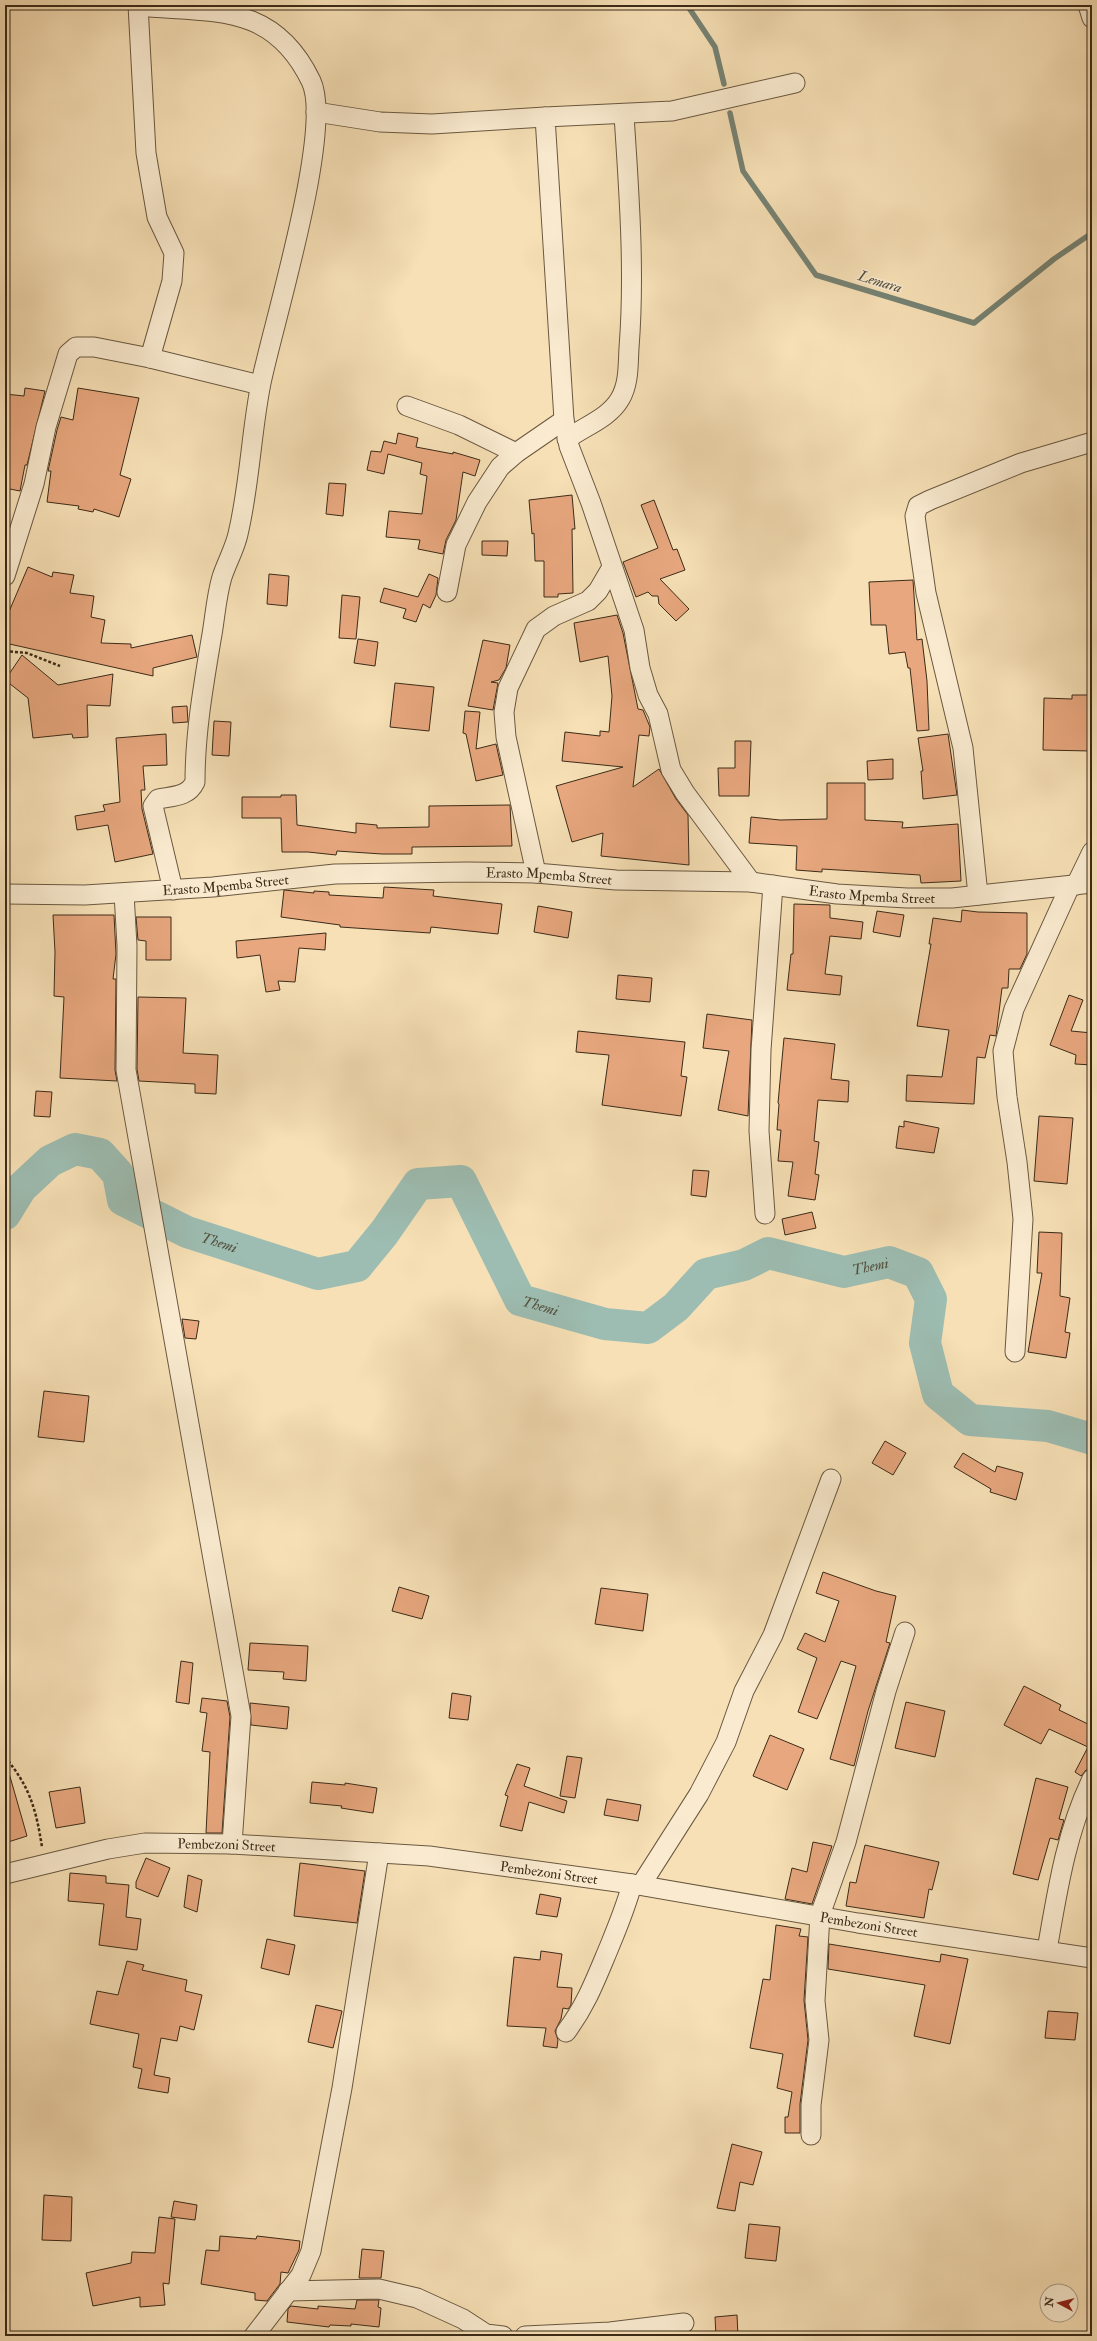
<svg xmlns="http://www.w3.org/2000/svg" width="1097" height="2341" viewBox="0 0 1097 2341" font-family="'IM FELL Double Pica',serif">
  <rect width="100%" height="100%" fill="#f7e0b6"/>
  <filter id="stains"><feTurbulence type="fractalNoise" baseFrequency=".005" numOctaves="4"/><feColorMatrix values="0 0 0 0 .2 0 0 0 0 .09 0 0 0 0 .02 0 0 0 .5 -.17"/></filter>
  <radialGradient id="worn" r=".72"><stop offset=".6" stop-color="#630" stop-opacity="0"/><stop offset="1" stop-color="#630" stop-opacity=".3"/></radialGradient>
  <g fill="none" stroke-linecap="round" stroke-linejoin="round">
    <!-- stream -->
    <path stroke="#768374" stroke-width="5.5" d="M 687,5 L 715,47 L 724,84
      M 730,113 L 743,171 L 816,275 L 974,323 L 1054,259 L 1092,233"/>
    <!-- river -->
    <path stroke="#9dbdb2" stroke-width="32" id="s1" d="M 5,1214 L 21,1188 L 50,1161 L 75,1149 L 100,1154 L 118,1174 L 123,1200 L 187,1232 L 318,1274 L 357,1266 L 384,1233 L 418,1184 L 461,1181 L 520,1300 L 605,1324 L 648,1328 L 676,1307 L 706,1274 L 744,1265 L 768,1253 L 844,1272 L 889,1262 L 918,1273 L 931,1299 L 925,1343 L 938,1394 L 970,1420 L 1048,1426 L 1092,1439"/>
  </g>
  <!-- building -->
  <path fill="#e8a77e" stroke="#3b2b18" d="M 25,388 L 45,391 L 27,465 L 25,465 L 20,491 L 5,488 L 5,466 L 8,444 L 5,444 L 5,394 L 24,396 Z
    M 78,388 L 139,398 L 120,475 L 131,479 L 119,517 L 94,509 L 93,512 L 78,509 L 79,506 L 47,502 L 51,471 L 48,471 L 57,430 L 61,417 L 73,420 Z
    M 398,433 L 418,438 L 416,447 L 453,454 L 453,452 L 480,460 L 475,476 L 463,472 L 456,520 L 446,540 L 443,554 L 418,549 L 420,540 L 386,537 L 389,511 L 422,514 L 427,476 L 420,474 L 422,463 L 388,454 L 384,474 L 367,470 L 371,451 L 381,452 L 384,441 L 396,444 Z
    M 329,483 L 346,484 L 343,516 L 326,514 Z
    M 572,495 L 575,529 L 572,529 L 573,593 L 558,594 L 558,597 L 544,597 L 544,561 L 535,561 L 534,533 L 532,534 L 529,500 Z
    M 654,500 L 673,550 L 677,549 L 685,570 L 660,579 L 689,609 L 676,621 L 659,604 L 658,596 L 652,596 L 648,592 L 636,597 L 623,562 L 658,548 L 641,505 Z
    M 482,541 L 508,541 L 507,556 L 482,555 Z
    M 28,567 L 52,577 L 53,572 L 74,575 L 70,593 L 94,596 L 91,617 L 105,620 L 101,643 L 131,644 L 131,648 L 192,635 L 197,657 L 153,668 L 153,676 L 5,643 L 5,621 Z
    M 269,574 L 289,576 L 287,606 L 267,604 Z
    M 429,574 L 438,578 L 436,595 L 430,608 L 423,604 L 416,622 L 403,618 L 406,609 L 380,602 L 384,588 L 418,597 Z
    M 913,580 L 917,640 L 922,639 L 927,681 L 929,730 L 917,731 L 910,668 L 908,668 L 905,652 L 889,654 L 886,625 L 871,625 L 869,582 Z
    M 342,595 L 360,597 L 356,639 L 339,638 Z
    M 617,615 L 623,633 L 638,709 L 643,710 L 650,727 L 649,736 L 639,735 L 633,787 L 659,769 L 676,799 L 688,815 L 689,865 L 601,856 L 603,833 L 572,842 L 556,786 L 623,767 L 562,761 L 565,732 L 600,736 L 600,731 L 609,732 L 612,696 L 608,656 L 580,662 L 574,623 Z
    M 358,639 L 378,642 L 375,666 L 354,663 Z
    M 483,640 L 510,645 L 506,668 L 499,680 L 491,682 L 498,683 L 493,710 L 468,706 Z
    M 22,655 L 58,685 L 113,674 L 110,706 L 87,705 L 88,737 L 73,738 L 72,734 L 33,738 L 28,698 L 5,680 Z
    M 395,683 L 434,687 L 429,731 L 390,727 Z
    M 1072,695 L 1091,695 L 1091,751 L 1043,750 L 1044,698 L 1072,699 Z
    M 187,706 L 188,722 L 173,723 L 172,707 Z
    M 465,711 L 480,712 L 476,749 L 496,744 L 503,775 L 476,781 L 466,734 L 463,733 Z
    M 214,721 L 231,722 L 229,756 L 212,755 Z
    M 166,734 L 167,765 L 143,766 L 145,790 L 141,790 L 142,809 L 153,854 L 115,862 L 108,825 L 77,830 L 75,816 L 105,811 L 103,805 L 120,802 L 116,738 Z
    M 948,734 L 957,795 L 923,799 L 921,771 L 923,771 L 918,738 Z
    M 735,741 L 751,741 L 749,796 L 719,796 L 718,768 L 735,768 Z
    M 893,759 L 893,779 L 868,780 L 867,761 Z
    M 827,783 L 865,783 L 865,820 L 903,822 L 902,828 L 958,824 L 961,881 L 921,883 L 920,875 L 822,869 L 822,872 L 796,870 L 797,846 L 749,843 L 751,817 L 780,820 L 827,819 Z
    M 281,795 L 296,795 L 297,825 L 356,833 L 356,823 L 377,825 L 377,828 L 429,827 L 429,806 L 510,805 L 512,846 L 412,847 L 412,854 L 382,854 L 337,851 L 336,855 L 308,852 L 282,852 L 281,818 L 242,818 L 242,797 L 281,797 Z
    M 384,887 L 434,890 L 433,896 L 502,904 L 498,934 L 431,927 L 430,933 L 340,927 L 340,925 L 281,917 L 284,890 L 314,893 L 314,891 L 329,892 L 329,895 L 383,898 Z
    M 794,904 L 830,905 L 830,918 L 863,922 L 861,939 L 830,936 L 825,974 L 842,976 L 840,995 L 787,990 L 791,954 L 793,954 Z
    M 538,906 L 572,912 L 568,938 L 534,932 Z
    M 962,910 L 978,912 L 1027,913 L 1027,954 L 1020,969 L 1009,969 L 1008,988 L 1002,988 L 996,1036 L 990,1035 L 985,1058 L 977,1057 L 974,1104 L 906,1101 L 907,1075 L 942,1077 L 949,1030 L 917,1026 L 931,944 L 929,944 L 933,918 L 961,922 Z
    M 877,911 L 904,915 L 900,937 L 873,932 Z
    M 53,915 L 114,915 L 116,954 L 113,979 L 116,979 L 115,1070 L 117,1081 L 60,1078 L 64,997 L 54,996 L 55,952 Z
    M 136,917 L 171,917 L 171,960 L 146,960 L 146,941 L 138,940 Z
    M 326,933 L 325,950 L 299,948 L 295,982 L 278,981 L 280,990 L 266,992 L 260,955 L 237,958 L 236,941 Z
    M 618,975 L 652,978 L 650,1002 L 616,999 Z
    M 1069,995 L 1083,1000 L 1071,1031 L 1092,1033 L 1092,1065 L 1075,1064 L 1076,1055 L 1050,1045 Z
    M 138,997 L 186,998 L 183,1053 L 218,1055 L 216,1094 L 195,1093 L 195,1084 L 139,1081 L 137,1069 Z
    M 707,1014 L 752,1020 L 748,1116 L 718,1110 L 729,1051 L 703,1048 Z
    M 578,1031 L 685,1042 L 681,1076 L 687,1077 L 681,1116 L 602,1105 L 609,1055 L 576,1052 Z
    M 784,1038 L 835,1044 L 831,1079 L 849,1081 L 848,1102 L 818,1100 L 814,1141 L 819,1142 L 815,1174 L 819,1175 L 815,1200 L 788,1196 L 793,1162 L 778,1161 L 781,1130 L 777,1130 L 779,1104 L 778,1103 Z
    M 36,1091 L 52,1092 L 50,1117 L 34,1116 Z
    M 1039,1116 L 1073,1118 L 1067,1184 L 1034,1181 Z
    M 904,1121 L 939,1128 L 934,1153 L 896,1148 L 899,1126 L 904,1127 Z
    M 693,1170 L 709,1171 L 706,1197 L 691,1195 Z
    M 812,1212 L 816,1228 L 785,1235 L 782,1219 Z
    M 1039,1232 L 1062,1233 L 1060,1296 L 1070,1298 L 1065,1332 L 1070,1333 L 1066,1358 L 1028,1352 L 1042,1273 L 1037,1273 Z
    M 182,1319 L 199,1321 L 196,1339 L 185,1338 Z
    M 44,1391 L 89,1396 L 84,1442 L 38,1437 Z
    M 885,1441 L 906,1453 L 893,1475 L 872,1463 Z
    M 963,1453 L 995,1472 L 997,1466 L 1023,1473 L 1016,1500 L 990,1492 L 991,1489 L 954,1467 Z
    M 823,1572 L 876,1591 L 896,1596 L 886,1642 L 890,1643 L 868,1711 L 854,1766 L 830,1759 L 856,1666 L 841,1661 L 817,1719 L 798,1712 L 817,1658 L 797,1649 L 805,1633 L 825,1642 L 839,1601 L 816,1593 Z
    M 399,1587 L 429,1596 L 422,1619 L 392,1611 Z
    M 601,1588 L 648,1594 L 643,1631 L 595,1624 Z
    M 250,1643 L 308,1646 L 306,1681 L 283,1679 L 284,1672 L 248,1670 Z
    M 181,1661 L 193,1663 L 189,1704 L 176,1702 Z
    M 1024,1686 L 1061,1705 L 1059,1710 L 1092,1726 L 1092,1768 L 1086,1770 L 1081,1776 L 1075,1772 L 1088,1747 L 1049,1729 L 1041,1744 L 1004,1725 Z
    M 452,1693 L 471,1696 L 468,1720 L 449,1718 Z
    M 202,1698 L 227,1701 L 230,1717 L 222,1833 L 206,1833 L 210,1752 L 202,1751 L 207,1713 L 200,1712 Z
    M 906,1702 L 945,1711 L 935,1757 L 895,1748 Z
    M 250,1703 L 289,1707 L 287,1729 L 251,1725 Z
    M 770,1735 L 804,1749 L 787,1790 L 753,1776 Z
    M 567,1756 L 582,1758 L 575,1798 L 560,1796 Z
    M 517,1764 L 530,1768 L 524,1786 L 567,1801 L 564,1813 L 529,1802 L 522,1831 L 500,1826 L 508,1796 L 505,1795 Z
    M 5,1773 L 9,1773 L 27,1836 L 5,1843 Z
    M 1036,1778 L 1068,1787 L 1059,1819 L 1064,1820 L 1058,1840 L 1050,1838 L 1038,1880 L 1013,1874 Z
    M 312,1782 L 345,1785 L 345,1783 L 377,1788 L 373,1813 L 341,1808 L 342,1806 L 310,1803 Z
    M 80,1787 L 85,1823 L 56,1828 L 49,1792 Z
    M 607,1799 L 641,1805 L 638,1821 L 604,1815 Z
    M 813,1842 L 832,1846 L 812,1904 L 785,1899 L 792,1868 L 807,1872 Z
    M 865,1845 L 939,1862 L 932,1890 L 929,1889 L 924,1918 L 846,1906 L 850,1882 L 856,1883 Z
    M 146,1858 L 170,1868 L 158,1897 L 136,1888 L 136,1882 Z
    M 300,1863 L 365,1871 L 357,1923 L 294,1916 Z
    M 70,1873 L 106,1876 L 106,1883 L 129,1885 L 126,1917 L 141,1919 L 137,1950 L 99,1945 L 104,1904 L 68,1901 Z
    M 188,1875 L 202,1880 L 197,1912 L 184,1907 Z
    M 540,1894 L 561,1898 L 557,1917 L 536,1914 Z
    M 776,1925 L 801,1929 L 799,1936 L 808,1937 L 804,2000 L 808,2040 L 800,2104 L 800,2133 L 785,2133 L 785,2117 L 788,2117 L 792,2092 L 777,2088 L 783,2054 L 750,2048 L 763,1979 L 770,1980 Z
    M 267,1939 L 295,1945 L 289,1975 L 261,1968 Z
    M 829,1944 L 940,1962 L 941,1954 L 968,1959 L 950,2044 L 914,2036 L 925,1985 L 828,1969 Z
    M 541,1951 L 562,1954 L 557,1987 L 572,1988 L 571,2005 L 568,2009 L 563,2008 L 561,2019 L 555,2031 L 558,2040 L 557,2048 L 543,2046 L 546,2028 L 507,2026 L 514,1957 L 540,1960 Z
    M 127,1961 L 144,1965 L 142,1970 L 187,1980 L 185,1991 L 202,1995 L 194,2030 L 180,2026 L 177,2041 L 161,2038 L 154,2075 L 170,2078 L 168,2093 L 138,2088 L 142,2069 L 133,2067 L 139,2034 L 90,2024 L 97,1991 L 118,1995 Z
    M 316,2005 L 342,2011 L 333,2048 L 308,2042 Z
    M 1048,2011 L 1078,2013 L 1075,2040 L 1045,2038 Z
    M 732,2144 L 762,2152 L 753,2185 L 740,2182 L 735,2211 L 717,2208 Z
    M 44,2195 L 72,2197 L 71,2241 L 42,2240 Z
    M 174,2201 L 197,2205 L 195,2220 L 171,2217 Z
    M 159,2217 L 175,2219 L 169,2284 L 163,2283 L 165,2305 L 140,2307 L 140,2297 L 93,2306 L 86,2273 L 131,2263 L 132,2252 L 155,2253 Z
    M 749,2224 L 780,2227 L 776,2261 L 745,2258 Z
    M 220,2236 L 256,2239 L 257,2236 L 300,2241 L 299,2250 L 288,2273 L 281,2272 L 280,2284 L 267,2301 L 255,2300 L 255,2293 L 201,2284 L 206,2250 L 219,2251 Z
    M 362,2249 L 384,2251 L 381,2278 L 359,2278 Z
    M 357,2300 L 379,2300 L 378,2307 L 381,2308 L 379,2327 L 351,2324 L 351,2326 L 330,2325 L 329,2327 L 287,2322 L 288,2309 L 291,2306 L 318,2309 L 318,2306 L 355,2309 Z
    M 737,2315 L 738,2336 L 716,2336 L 715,2317 Z"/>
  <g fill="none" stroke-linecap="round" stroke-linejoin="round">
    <!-- street casing -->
    <g stroke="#6a5840" stroke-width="21">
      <g id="street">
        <path d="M 138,5 L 146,153 L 157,217 L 174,253 L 172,281 L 150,358"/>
        <path d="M 1088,5 L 1092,18"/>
        <path d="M 138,6 C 213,13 273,2 311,81 C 334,128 273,324 261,383 C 251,433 250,483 238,534 C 235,548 227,562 222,577 C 216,597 215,619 211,640 C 203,688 195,734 195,782 C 188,797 173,796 158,799 L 153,806 L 173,890"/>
        <path d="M 316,112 L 380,122 L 432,124 L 545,117"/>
        <path d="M 407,406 L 459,425 L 516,453"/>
        <path d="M 567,439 C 585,426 609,418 620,399 C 629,384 628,365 629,348 C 635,271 629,192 624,115"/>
        <path d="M 5,576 L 34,484 L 46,427 L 68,354 L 76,347 L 94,347 L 150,358 L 260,385"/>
        <path d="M 447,592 L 456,545 L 477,502 L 500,467 L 516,453 L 564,420"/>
        <path d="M 536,873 L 506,737 L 504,712 L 508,688 L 536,629 L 554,616 L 588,601 L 598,591 L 612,567"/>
        <path d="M 751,882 L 685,793 L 671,770 L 658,714 L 648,695 L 640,668 L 634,630 L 591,503 L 569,446 L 564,420 L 545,117 L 672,111 L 795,83"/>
        <path d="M 1076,885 L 1092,852"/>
        <path d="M 124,893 L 127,946 L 126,1070 L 241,1716 L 232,1844"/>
        <path id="s2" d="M 5,894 L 85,895 L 213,887 L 335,874 L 467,872 L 536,873 L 616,880 L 751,882 L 837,894 L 907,898 L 952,898 L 1092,883"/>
        <path d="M 978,895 L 963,748 L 926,593 L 915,516 L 918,506 L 930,500 L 1021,463 L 1092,442"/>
        <path d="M 765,1214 L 759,1131 L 761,1050 L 773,885"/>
        <path d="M 1015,1352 L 1023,1219 L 1017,1162 L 1007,1097 L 1003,1051 L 1014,1009 L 1070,886"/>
        <path id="s3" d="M 5,1874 L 108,1849 L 145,1843 L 232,1844 L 429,1856 L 632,1884 L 858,1923 L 1092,1958"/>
        <path d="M 641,1885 L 699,1794 L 726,1742 L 744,1691 L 773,1635 L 831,1479"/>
        <path d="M 1047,1950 C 1057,1893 1066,1832 1092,1779"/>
        <path d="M 566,2032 C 586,2005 595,1981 608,1950 C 617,1928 626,1907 632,1884"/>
        <path d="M 811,2135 L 811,2105 L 819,2040 L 815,2001 L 820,1915 L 846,1842 L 886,1691 L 905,1632"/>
        <path d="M 288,2291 L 379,2289 L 417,2298 L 463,2319 L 486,2334 L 503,2336"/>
        <path d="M 254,2336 L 301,2275 L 311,2251 L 342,2088 L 379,1853"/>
        <path d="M 525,2336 L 610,2332 L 684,2323"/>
      </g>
    </g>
    <!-- path -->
    <path stroke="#3b2b18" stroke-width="2.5" stroke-dasharray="3 2" stroke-linecap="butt" d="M 5,651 L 27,653 L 60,666
      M 5,1757 C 30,1787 36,1809 42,1847"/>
    <!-- street -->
    <use href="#street" stroke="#faebd0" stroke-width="19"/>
  </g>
  <g text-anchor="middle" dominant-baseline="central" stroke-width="3" stroke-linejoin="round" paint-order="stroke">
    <!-- street labels -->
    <g font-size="14" fill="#3b2b18" stroke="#faebd0">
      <text stroke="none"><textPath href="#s2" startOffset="545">Erasto Mpemba Street</textPath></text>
      <text stroke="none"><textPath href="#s2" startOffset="221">Erasto Mpemba Street</textPath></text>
      <text stroke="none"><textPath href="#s2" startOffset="869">Erasto Mpemba Street</textPath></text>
      <text stroke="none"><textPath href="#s3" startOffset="225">Pembezoni Street</textPath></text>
      <text stroke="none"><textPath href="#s3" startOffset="549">Pembezoni Street</textPath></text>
      <text stroke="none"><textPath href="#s3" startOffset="873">Pembezoni Street</textPath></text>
    </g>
    <!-- water labels -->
    <g font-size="15" font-style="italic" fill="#54503e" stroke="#faebd0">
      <text transform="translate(880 282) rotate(17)">Lemara</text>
      <text stroke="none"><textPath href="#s1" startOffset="282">Themi</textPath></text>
      <text stroke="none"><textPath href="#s1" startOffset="1086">Themi</textPath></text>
      <text stroke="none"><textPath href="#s1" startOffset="725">Themi</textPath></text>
    </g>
  </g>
  <!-- margin -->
  <rect width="1097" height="2341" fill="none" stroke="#f7e0b6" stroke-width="20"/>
  <rect x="6" y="6" width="1085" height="2329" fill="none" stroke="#3b2b18" stroke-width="2"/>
  <rect x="10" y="10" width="1077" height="2321" fill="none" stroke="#3b2b18"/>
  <!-- north arrow -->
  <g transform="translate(1059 2303) rotate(277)"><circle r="19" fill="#faebd0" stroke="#ae9e86"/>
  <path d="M0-3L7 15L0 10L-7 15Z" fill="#8f2418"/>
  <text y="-6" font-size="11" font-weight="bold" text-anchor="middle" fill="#3b2b18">N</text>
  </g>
  <rect width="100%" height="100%" filter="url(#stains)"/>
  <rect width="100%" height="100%" fill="url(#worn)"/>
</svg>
